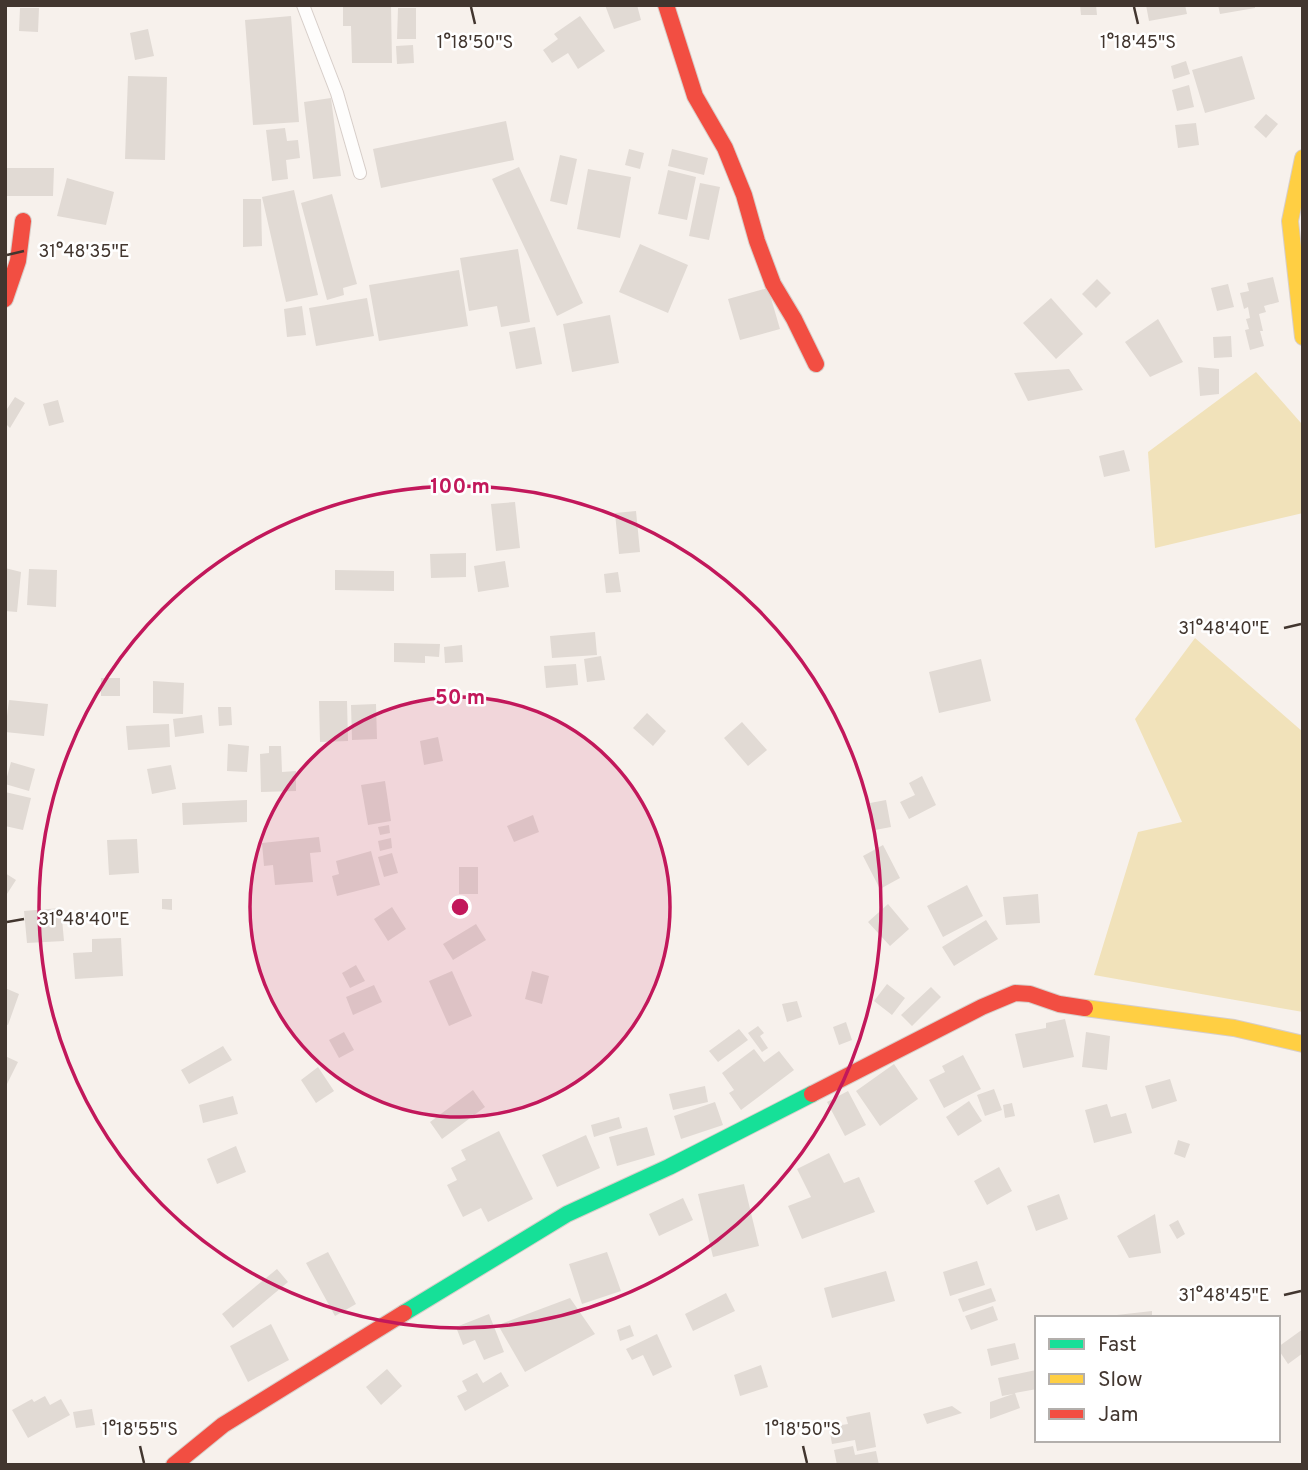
<svg xmlns="http://www.w3.org/2000/svg" width="1308" height="1470" viewBox="0 0 1308 1470" font-family="Overpass,sans-serif">
  <rect width="100%" height="100%" fill="#f7f1ec"/>
  <!-- green -->
  <path fill="#f1e2ba" d="M 1256,372 L 1301,423 L 1303,422 L 1303,513 L 1155,548 L 1148,452 Z
    M 1195,638 L 1303,732 L 1303,1012 L 1094,975 L 1138,832 L 1182,822 L 1135,719 Z"/>
  <!-- building -->
  <path fill="#e1dad4" d="M 391,5 L 392,63 L 352,63 L 351,26 L 343,26 L 343,6 Z
    M 605,5 L 637,5 L 641,20 L 614,29 Z
    M 1080,5 L 1096,5 L 1097,15 L 1081,15 Z
    M 1146,5 L 1185,5 L 1187,14 L 1149,21 Z
    M 1218,5 L 1255,5 L 1255,8 L 1220,14 Z
    M 20,8 L 39,8 L 38,32 L 19,31 Z
    M 398,8 L 416,8 L 416,39 L 397,39 Z
    M 291,16 L 299,122 L 253,125 L 245,20 Z
    M 580,16 L 605,51 L 578,69 L 568,53 L 552,63 L 543,50 L 558,39 L 554,34 Z
    M 148,29 L 154,56 L 135,60 L 130,33 Z
    M 413,45 L 414,63 L 397,64 L 396,46 Z
    M 1242,56 L 1255,99 L 1205,113 L 1192,70 Z
    M 1186,61 L 1190,74 L 1174,79 L 1171,66 Z
    M 128,76 L 167,77 L 165,160 L 125,159 Z
    M 1189,85 L 1194,107 L 1177,111 L 1172,90 Z
    M 331,98 L 341,176 L 313,179 L 304,102 Z
    M 1266,114 L 1278,124 L 1266,138 L 1254,127 Z
    M 506,121 L 514,160 L 381,188 L 373,149 Z
    M 1196,123 L 1199,145 L 1178,148 L 1175,125 Z
    M 285,128 L 287,141 L 298,140 L 300,158 L 286,160 L 288,179 L 272,181 L 266,130 Z
    M 629,149 L 644,153 L 640,169 L 625,165 Z
    M 672,149 L 708,158 L 704,175 L 668,166 Z
    M 560,155 L 577,159 L 567,205 L 550,201 Z
    M 519,167 L 583,303 L 557,316 L 492,179 Z
    M 7,168 L 54,168 L 53,196 L 7,196 Z
    M 588,169 L 631,177 L 620,238 L 577,229 Z
    M 668,170 L 696,177 L 687,220 L 658,214 Z
    M 67,178 L 114,192 L 106,225 L 57,216 Z
    M 700,183 L 720,187 L 709,240 L 689,236 Z
    M 294,190 L 318,295 L 286,302 L 262,197 Z
    M 332,194 L 357,284 L 343,288 L 344,295 L 327,300 L 301,203 Z
    M 243,199 L 261,199 L 262,246 L 243,247 Z
    M 640,244 L 688,265 L 668,313 L 619,292 Z
    M 518,249 L 530,322 L 501,327 L 497,306 L 469,311 L 460,258 Z
    M 459,270 L 468,326 L 379,341 L 369,285 Z
    M 1273,277 L 1279,302 L 1264,306 L 1266,312 L 1259,314 L 1263,331 L 1260,331 L 1264,346 L 1250,350 L 1245,330 L 1249,329 L 1246,319 L 1250,318 L 1248,307 L 1244,309 L 1240,293 L 1249,291 L 1247,283 Z
    M 1097,279 L 1111,293 L 1096,308 L 1082,294 Z
    M 1228,284 L 1234,307 L 1217,311 L 1211,288 Z
    M 768,288 L 780,329 L 740,340 L 728,299 Z
    M 367,298 L 374,336 L 316,346 L 309,308 Z
    M 1051,298 L 1083,334 L 1056,359 L 1023,323 Z
    M 302,306 L 306,335 L 287,337 L 284,309 Z
    M 610,315 L 619,363 L 572,372 L 563,324 Z
    M 1158,319 L 1183,362 L 1150,377 L 1125,342 Z
    M 535,327 L 542,364 L 516,369 L 509,332 Z
    M 1231,336 L 1232,357 L 1214,358 L 1213,337 Z
    M 1198,367 L 1219,369 L 1219,394 L 1200,396 Z
    M 1069,369 L 1083,390 L 1028,401 L 1014,373 Z
    M 15,397 L 25,403 L 10,428 L 5,423 L 5,412 Z
    M 58,400 L 64,422 L 49,426 L 43,404 Z
    M 1124,450 L 1130,471 L 1104,477 L 1099,456 Z
    M 515,502 L 520,548 L 496,551 L 491,504 Z
    M 636,511 L 640,552 L 619,554 L 615,513 Z
    M 466,553 L 466,577 L 431,578 L 430,554 Z
    M 505,561 L 509,587 L 478,592 L 474,566 Z
    M 5,568 L 21,572 L 17,612 L 5,611 Z
    M 29,569 L 57,570 L 56,607 L 27,605 Z
    M 335,570 L 394,571 L 394,591 L 335,590 Z
    M 618,572 L 621,592 L 606,593 L 604,574 Z
    M 595,632 L 597,655 L 552,658 L 550,636 Z
    M 394,643 L 440,644 L 439,657 L 425,656 L 425,663 L 394,662 Z
    M 462,645 L 463,662 L 445,663 L 444,647 Z
    M 601,656 L 605,680 L 587,682 L 584,659 Z
    M 981,659 L 991,701 L 939,713 L 929,672 Z
    M 576,664 L 578,685 L 546,688 L 544,666 Z
    M 101,678 L 120,678 L 120,696 L 101,696 Z
    M 153,681 L 184,683 L 183,714 L 153,713 Z
    M 9,700 L 48,704 L 44,736 L 5,732 Z
    M 319,701 L 347,701 L 348,741 L 320,742 Z
    M 376,704 L 377,739 L 352,740 L 351,705 Z
    M 218,707 L 231,707 L 232,725 L 219,726 Z
    M 647,713 L 666,731 L 653,746 L 633,728 Z
    M 202,715 L 204,733 L 175,737 L 173,719 Z
    M 742,722 L 767,750 L 748,766 L 724,738 Z
    M 169,724 L 170,747 L 128,750 L 126,726 Z
    M 438,737 L 443,761 L 424,765 L 420,741 Z
    M 228,744 L 249,746 L 247,772 L 227,771 Z
    M 269,746 L 281,746 L 282,772 L 296,771 L 296,791 L 261,792 L 260,754 L 269,753 Z
    M 11,762 L 35,769 L 29,791 L 5,784 Z
    M 171,765 L 176,789 L 152,794 L 147,769 Z
    M 922,776 L 936,805 L 909,819 L 900,802 L 915,795 L 909,783 Z
    M 385,781 L 391,821 L 368,825 L 361,785 Z
    M 5,792 L 31,798 L 23,830 L 5,826 Z
    M 247,800 L 247,822 L 183,825 L 182,803 Z
    M 886,800 L 891,827 L 875,830 L 870,803 Z
    M 533,815 L 539,832 L 514,842 L 507,826 Z
    M 389,825 L 390,833 L 380,835 L 378,827 Z
    M 319,837 L 321,852 L 310,853 L 313,882 L 275,885 L 273,865 L 264,866 L 262,843 Z
    M 391,838 L 392,848 L 380,851 L 378,841 Z
    M 137,839 L 139,873 L 109,875 L 107,840 Z
    M 883,845 L 900,878 L 880,889 L 863,856 Z
    M 371,851 L 380,885 L 337,896 L 332,876 L 339,874 L 336,861 Z
    M 392,853 L 398,873 L 384,877 L 378,857 Z
    M 459,867 L 478,867 L 478,894 L 459,894 Z
    M 5,873 L 16,880 L 5,897 Z
    M 967,885 L 983,916 L 943,937 L 927,906 Z
    M 1038,894 L 1040,923 L 1006,925 L 1003,897 Z
    M 162,899 L 172,899 L 172,910 L 162,909 Z
    M 888,904 L 909,929 L 890,946 L 868,922 Z
    M 392,907 L 406,929 L 388,941 L 374,919 Z
    M 61,908 L 64,941 L 27,943 L 24,911 Z
    M 986,920 L 998,939 L 954,966 L 942,947 Z
    M 476,924 L 486,940 L 453,960 L 443,944 Z
    M 121,938 L 123,976 L 75,979 L 73,953 L 92,952 L 92,939 Z
    M 356,965 L 365,981 L 350,988 L 342,973 Z
    M 452,971 L 472,1016 L 449,1026 L 429,981 Z
    M 532,971 L 549,976 L 542,1004 L 525,999 Z
    M 887,984 L 905,998 L 892,1015 L 874,1001 Z
    M 374,985 L 382,1002 L 353,1015 L 346,997 Z
    M 931,987 L 941,997 L 912,1026 L 901,1015 Z
    M 5,988 L 19,994 L 8,1025 L 5,1024 Z
    M 797,1001 L 802,1017 L 787,1022 L 782,1004 Z
    M 1065,1019 L 1074,1057 L 1023,1068 L 1015,1034 L 1046,1028 L 1046,1023 Z
    M 846,1022 L 852,1040 L 839,1045 L 833,1027 Z
    M 758,1026 L 764,1033 L 760,1036 L 768,1048 L 762,1052 L 748,1033 Z
    M 739,1029 L 748,1040 L 718,1062 L 709,1051 Z
    M 344,1032 L 354,1050 L 339,1058 L 329,1040 Z
    M 1086,1032 L 1110,1036 L 1107,1070 L 1082,1067 Z
    M 223,1046 L 232,1060 L 189,1084 L 181,1070 Z
    M 754,1049 L 764,1062 L 779,1051 L 794,1070 L 741,1110 L 729,1093 L 734,1090 L 722,1073 Z
    M 963,1055 L 981,1089 L 944,1108 L 929,1080 L 945,1072 L 942,1066 Z
    M 5,1056 L 18,1062 L 5,1088 Z
    M 894,1064 L 918,1099 L 880,1126 L 856,1091 Z
    M 318,1067 L 334,1091 L 316,1103 L 301,1080 Z
    M 1170,1079 L 1177,1101 L 1152,1109 L 1145,1086 Z
    M 705,1086 L 708,1102 L 673,1110 L 669,1094 Z
    M 994,1089 L 1002,1110 L 985,1116 L 977,1095 Z
    M 473,1090 L 485,1107 L 442,1139 L 430,1122 Z
    M 848,1091 L 866,1125 L 845,1136 L 827,1102 Z
    M 233,1096 L 238,1114 L 203,1123 L 199,1105 Z
    M 969,1101 L 982,1121 L 958,1136 L 946,1117 Z
    M 715,1102 L 723,1125 L 681,1139 L 674,1116 Z
    M 1012,1103 L 1015,1116 L 1005,1118 L 1003,1105 Z
    M 1107,1104 L 1111,1117 L 1126,1113 L 1132,1133 L 1094,1143 L 1085,1110 Z
    M 619,1117 L 622,1128 L 594,1137 L 591,1125 Z
    M 647,1127 L 655,1155 L 617,1166 L 609,1137 Z
    M 499,1131 L 533,1199 L 488,1222 L 481,1208 L 463,1217 L 447,1185 L 457,1180 L 451,1168 L 466,1160 L 461,1150 Z
    M 586,1135 L 600,1168 L 557,1187 L 542,1155 Z
    M 1178,1140 L 1190,1144 L 1185,1158 L 1174,1154 Z
    M 236,1146 L 246,1172 L 217,1184 L 207,1159 Z
    M 829,1153 L 844,1183 L 859,1177 L 875,1212 L 802,1239 L 788,1206 L 811,1197 L 797,1169 Z
    M 999,1167 L 1012,1191 L 987,1205 L 974,1181 Z
    M 744,1184 L 759,1246 L 713,1257 L 698,1194 Z
    M 1059,1194 L 1068,1219 L 1036,1231 L 1027,1206 Z
    M 683,1198 L 693,1220 L 659,1236 L 649,1214 Z
    M 1155,1214 L 1161,1253 L 1129,1258 L 1117,1236 Z
    M 1178,1220 L 1185,1234 L 1177,1239 L 1169,1225 Z
    M 328,1252 L 356,1304 L 335,1316 L 306,1263 Z
    M 607,1252 L 621,1291 L 582,1304 L 569,1264 Z
    M 977,1261 L 985,1285 L 950,1296 L 943,1272 Z
    M 277,1269 L 288,1282 L 233,1328 L 222,1314 Z
    M 886,1271 L 895,1301 L 832,1318 L 824,1288 Z
    M 991,1288 L 996,1301 L 963,1312 L 958,1299 Z
    M 726,1293 L 735,1311 L 693,1331 L 685,1314 Z
    M 570,1298 L 595,1334 L 525,1372 L 498,1325 Z
    M 993,1306 L 998,1320 L 971,1330 L 965,1316 Z
    M 1152,1311 L 1152,1318 L 1108,1318 L 1108,1316 Z
    M 489,1314 L 504,1352 L 484,1360 L 475,1340 L 463,1345 L 456,1327 Z
    M 271,1324 L 289,1360 L 248,1382 L 230,1346 Z
    M 630,1325 L 634,1336 L 620,1341 L 617,1330 Z
    M 1303,1329 L 1303,1353 L 1288,1364 L 1278,1349 L 1278,1347 Z
    M 657,1334 L 672,1367 L 653,1376 L 643,1355 L 632,1360 L 626,1349 Z
    M 1015,1343 L 1019,1359 L 991,1366 L 987,1349 Z
    M 761,1365 L 768,1387 L 740,1396 L 734,1375 Z
    M 387,1369 L 402,1386 L 381,1405 L 366,1387 Z
    M 1036,1370 L 1037,1389 L 1015,1393 L 1020,1408 L 990,1419 L 990,1402 L 1013,1394 L 1002,1396 L 998,1378 Z
    M 501,1372 L 509,1386 L 465,1411 L 457,1396 L 467,1391 L 462,1381 L 477,1373 L 483,1383 Z
    M 45,1396 L 50,1405 L 61,1399 L 70,1415 L 28,1438 L 12,1410 L 32,1399 L 34,1402 Z
    M 952,1406 L 962,1413 L 927,1424 L 923,1414 Z
    M 92,1409 L 95,1425 L 76,1428 L 73,1412 Z
    M 870,1412 L 876,1447 L 857,1451 L 855,1440 L 832,1444 L 829,1427 L 848,1424 L 846,1417 Z
    M 853,1446 L 855,1455 L 876,1451 L 879,1465 L 837,1465 L 834,1450 Z"/>
  <g fill="none" stroke-linecap="round" stroke-linejoin="round">
    <!-- lane casing -->
    <g stroke="#d7cec9" stroke-width="14">
      <path id="lane" d="M 303,5 L 337,93 L 360,173"/>
    </g>
    <!-- fast casing -->
    <g stroke="#d7cec9" stroke-width="18">
      <path id="fast" d="M 404,1313 L 567,1214 L 669,1167 L 812,1094"/>
    </g>
    <!-- slow casing -->
    <g stroke="#d7cec9" stroke-width="18">
      <path id="slow" d="M 1303,158 L 1290,221 L 1303,337
        M 1085,1008 L 1234,1028 L 1303,1044"/>
    </g>
    <!-- jam casing -->
    <g stroke="#d7cec9" stroke-width="18">
      <path id="jam" d="M 666,5 L 695,96 L 725,148 L 744,195 L 757,241 L 773,284 L 794,319 L 816,364
        M 5,299 L 18,261 L 23,221
        M 812,1094 L 982,1007 L 1015,993 L 1030,994 L 1059,1004 L 1085,1008
        M 174,1465 L 223,1425 L 404,1313"/>
    </g>
    <!-- lane -->
    <use href="#lane" stroke="#fefdfc" stroke-width="12"/>
    <!-- fast -->
    <use href="#fast" stroke="#16e098" stroke-width="16"/>
    <!-- slow -->
    <use href="#slow" stroke="#ffcf43" stroke-width="16"/>
    <!-- jam -->
    <use href="#jam" stroke="#f24e42" stroke-width="16"/>
  </g>
  <!-- ticks -->
  <path fill="none" stroke="#42362f" stroke-width="2.5" d="M 471,7 L 475,24M 1134,7 L 1138,24M 7,255 L 24,251M 1284,628 L 1301,624M 7,922 L 24,919M 1284,1295 L 1301,1291M 140,1446 L 144,1463M 803,1446 L 807,1463"/>
  <!-- distance rings -->
  <circle cx="460" cy="907" r="210" fill="#c2185b" fill-opacity=".12"/>
  <g fill="none" stroke="#c2185b" stroke-width="3.5">
    <circle cx="460" cy="907" r="210"/>
    <circle cx="460" cy="907" r="421"/>
  </g>
  <g font-size="18" text-anchor="middle" fill="#42362f" stroke="#fff" stroke-width="5" stroke-linejoin="round" paint-order="stroke">
    <text x="475" y="48">1°18'50"S</text>
    <text x="1138" y="48">1°18'45"S</text>
    <text x="84" y="257">31°48'35"E</text>
    <text x="1224" y="634">31°48'40"E</text>
    <text x="84" y="925">31°48'40"E</text>
    <text x="1224" y="1301">31°48'45"E</text>
    <text x="140" y="1435">1°18'55"S</text>
    <text x="803" y="1435">1°18'50"S</text>
  </g>
  <circle cx="460" cy="907" r="10" fill="#c2185b" stroke="#fff" stroke-width="3.5"/>
  <g font-size="21" text-anchor="middle" font-weight="bold" fill="#c2185b" stroke="#fff" stroke-width="5" stroke-linejoin="round" paint-order="stroke">
    <text x="460" y="493">100 m</text>
    <text x="460" y="704">50 m</text>
  </g>
  <!-- border -->
  <rect width="1308" height="1470" fill="none" stroke="#42362f" stroke-width="14"/>
  <!-- legend -->
  <rect x="1035" y="1316" width="245" height="126" fill="#ffffff" stroke="#b3afac" stroke-width="2"/>
  <rect x="1049" y="1339" width="35" height="10" fill="#16e098" stroke="#b3afac" stroke-width="2"/>
  <text x="1098" y="1351" font-size="21" fill="#42362f">Fast</text>
  <rect x="1049" y="1374" width="35" height="10" fill="#ffcf43" stroke="#b3afac" stroke-width="2"/>
  <text x="1098" y="1386" font-size="21" fill="#42362f">Slow</text>
  <rect x="1049" y="1409" width="35" height="10" fill="#f24e42" stroke="#b3afac" stroke-width="2"/>
  <text x="1098" y="1421" font-size="21" fill="#42362f">Jam</text>
</svg>
